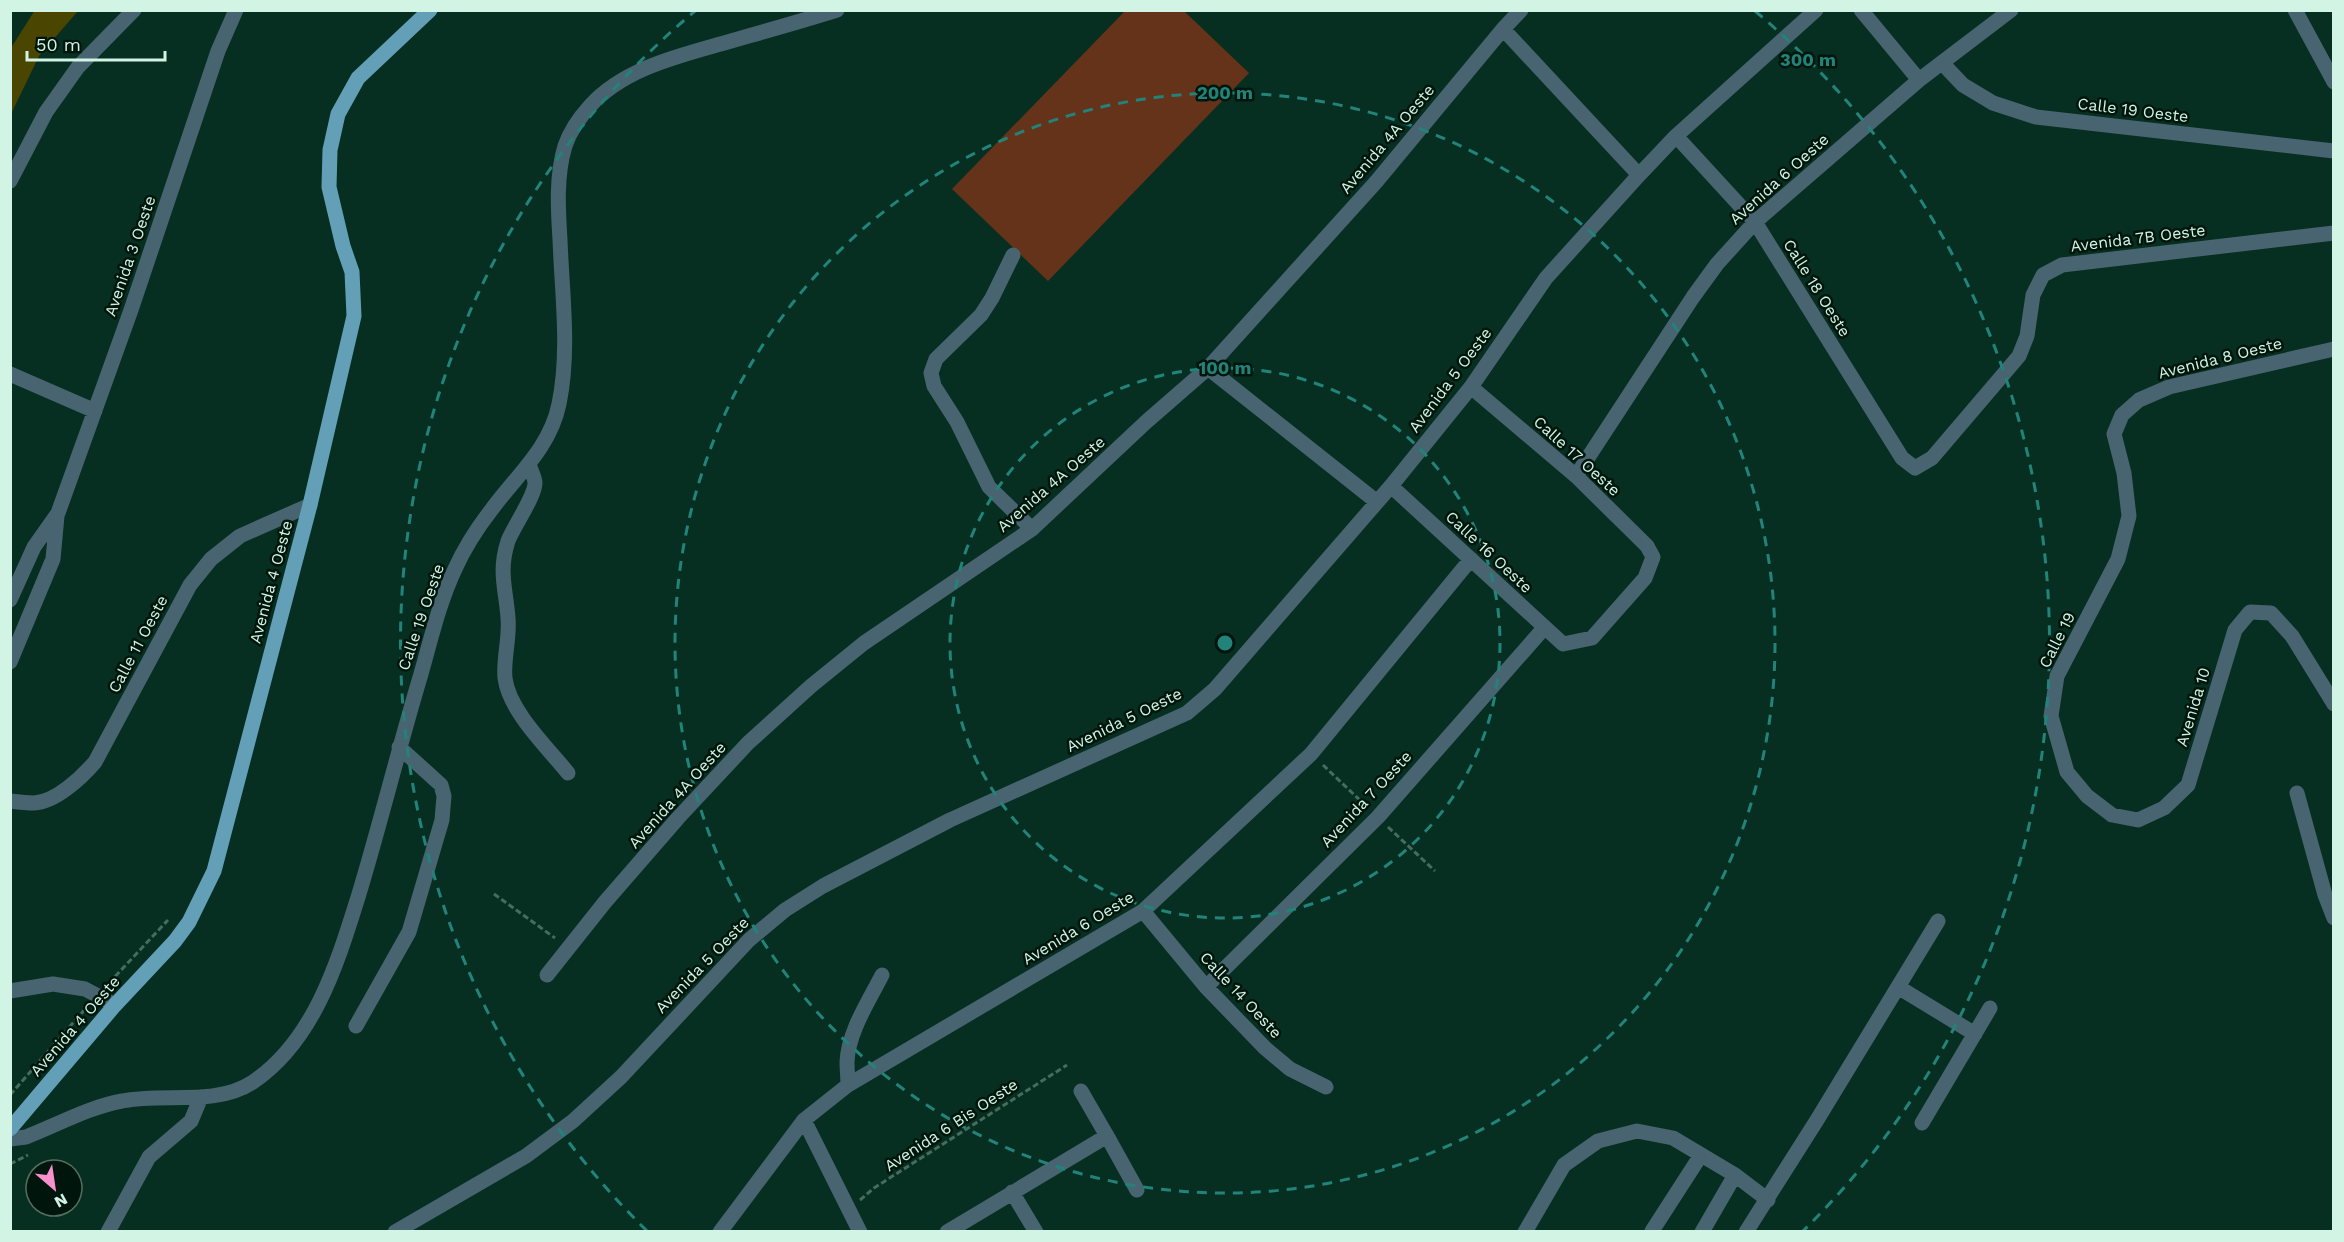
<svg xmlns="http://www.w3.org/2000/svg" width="2344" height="1242" viewBox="0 0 2344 1242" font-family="'Work Sans',sans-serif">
  <rect width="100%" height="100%" fill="#062f21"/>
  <!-- green -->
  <path fill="#65331a" d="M 1125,11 L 1184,11 L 1249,73 L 1048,281 L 952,189 Z"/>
  <!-- water -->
  <path fill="#4a4601" d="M 35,10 L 78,11 L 39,56 L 11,114 L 11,48 Z"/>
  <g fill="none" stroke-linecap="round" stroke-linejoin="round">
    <!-- path -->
    <path stroke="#456c5d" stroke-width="3" stroke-dasharray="6 3" stroke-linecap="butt" d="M 1323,765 L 1366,806
      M 1388,827 L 1435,871
      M 494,894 L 555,938
      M 109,983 L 168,920
      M 10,1095 L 86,1008
      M 10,1164 L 28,1155
      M 860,1200 L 874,1188 L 1067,1065"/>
    <!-- minor -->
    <path stroke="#486470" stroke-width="15" d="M 1861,10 L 1919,80
      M 2295,10 L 2334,82
      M 1503,29 L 1639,175
      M 1943,64 L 1963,85 L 1993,103 L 2036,117 L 2334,151
      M 1676,136 L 1755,222 L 1902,458 L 1915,468 L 1932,458 L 2019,356 L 2027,336 L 2033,295 L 2043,275 L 2062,265 L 2334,233
      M 10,181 L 46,112 L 78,67 L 134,10
      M 1013,255 L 992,298 L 981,315 L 936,359 L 931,373 L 934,386 L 957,422 L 989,487 L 1032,529
      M 2334,349 L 2169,387 L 2139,400 L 2122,415 L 2114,434 L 2124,473 L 2129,516 L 2118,559 L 2057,676 L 2051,716 L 2067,772 L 2087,796 L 2112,815 L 2138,820 L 2164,808 L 2188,785 L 2235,630 L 2250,612 L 2271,613 L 2292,636 L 2334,704
      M 1208,368 L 1377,502
      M 10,374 L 95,411
      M 529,465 C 531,470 535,478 535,483 C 535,496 514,526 508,541 C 498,572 506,589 508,618 C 510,638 503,659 505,678 C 509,711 547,747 568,773
      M 1576,476 L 1693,297 L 1717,264 L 1755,222 L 1919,80 L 2011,10
      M 1391,486 L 1563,644 L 1592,638 L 1645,578 L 1653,557 L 1647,546 L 1576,476 L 1471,387
      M 10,600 L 34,547 L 58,513 L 131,310 L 218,51 L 236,10
      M 10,662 L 53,559 L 57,516
      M 2297,793 L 2325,895 L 2334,918
      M 10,801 C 18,802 26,803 34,803 C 56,802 82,777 95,762 L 190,585 L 211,559 L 240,536 L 310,505
      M 1143,911 L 1206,987 L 1265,1048 L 1290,1069 L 1326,1087
      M 547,975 L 605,902 L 678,818 L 748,743 L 811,686 L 864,643 L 1032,529 L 1146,422 L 1208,368 L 1376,182 L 1503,29 L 1521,10
      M 1206,987 L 1378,817 L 1544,628
      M 1898,987 L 1975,1034
      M 10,991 L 53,984 L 85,989 L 115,1005
      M 356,1026 L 409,932 L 442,820 L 444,796 L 441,785 L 399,747
      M 848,1085 C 848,1078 847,1070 847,1062 C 848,1032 869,1001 882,975
      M 804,1120 L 860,1232
      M 1922,1123 L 1990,1008
      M 1107,1136 L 1137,1190
      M 10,1139 L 26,1137 C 57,1125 89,1107 122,1101 C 164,1092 215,1107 253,1082 C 315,1040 338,961 359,894 C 381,821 399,747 421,674 C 431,639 439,603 455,569 C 464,549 478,527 492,509 C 517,475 550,448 559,404 C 570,351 562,294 560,240 C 558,209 556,175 565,146 C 570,131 580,117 590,106 C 625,67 683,55 731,41 C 766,31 802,21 837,10
      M 1012,1192 L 1036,1232
      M 1652,1231 L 1701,1155
      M 108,1232 L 149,1157 L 191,1121 L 201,1097
      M 395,1232 L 526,1156 L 573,1121 L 621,1077 L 749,940 L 785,910 L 823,886 L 950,820 L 1187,713 L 1215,689 L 1391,486 L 1471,387 L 1546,278 L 1639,175 L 1676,136 L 1816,10
      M 720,1232 L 804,1120 L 848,1085 L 1143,911 L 1311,754 L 1471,559
      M 947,1232 L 1107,1136 L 1081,1091
      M 1525,1232 L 1564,1165 L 1598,1141 L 1637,1131 L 1673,1138 L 1735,1175 L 1768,1200
      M 1702,1232 L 1735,1175
      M 1746,1232 L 1817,1120 L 1938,921"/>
    <!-- major -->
    <path stroke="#63a0b8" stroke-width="15" d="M 10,1129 L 115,1005 L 175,941 L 189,922 L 214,871 L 310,505 L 354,316 L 352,272 L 343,246 L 329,187 L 330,150 L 338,114 L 358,78 L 430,10"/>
  </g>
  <!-- distance rings -->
  <g fill="none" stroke="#22837a" stroke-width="3" stroke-dasharray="10 8">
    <circle cx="1225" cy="643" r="275"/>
    <circle cx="1225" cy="643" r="550"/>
    <path d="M647 1231A825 825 0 0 1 695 11M1755 11A825 825 0 0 1 1803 1231"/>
  </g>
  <g text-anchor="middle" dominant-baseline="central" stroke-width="5" stroke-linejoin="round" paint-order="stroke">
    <!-- street labels -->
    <g font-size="16" fill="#d1f4e4" stroke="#00160c">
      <text transform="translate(2133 110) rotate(7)">Calle 19 Oeste</text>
      <text transform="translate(1387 139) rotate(-50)">Avenida 4A Oeste</text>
      <text transform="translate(1779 179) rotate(-42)">Avenida 6 Oeste</text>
      <text transform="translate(2138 238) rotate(-7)">Avenida 7B Oeste</text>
      <text transform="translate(130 256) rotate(-71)">Avenida 3 Oeste</text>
      <text transform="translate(1817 288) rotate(58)">Calle 18 Oeste</text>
      <text transform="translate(2220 358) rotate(-14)">Avenida 8 Oeste</text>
      <text transform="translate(1450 380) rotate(-53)">Avenida 5 Oeste</text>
      <text transform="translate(1577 456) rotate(42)">Calle 17 Oeste</text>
      <text transform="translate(1051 484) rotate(-41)">Avenida 4A Oeste</text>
      <text transform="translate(1489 552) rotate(43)">Calle 16 Oeste</text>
      <text transform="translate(271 582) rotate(-75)">Avenida 4 Oeste</text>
      <text transform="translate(421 617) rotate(-71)">Calle 19 Oeste</text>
      <text transform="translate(2057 640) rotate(-63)">Calle 19</text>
      <text transform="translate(138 644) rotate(-62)">Calle 11 Oeste</text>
      <text transform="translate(2193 707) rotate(-73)">Avenida 10</text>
      <text transform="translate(1124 720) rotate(-26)">Avenida 5 Oeste</text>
      <text transform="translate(677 795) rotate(-48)">Avenida 4A Oeste</text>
      <text transform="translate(1366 799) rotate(-47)">Avenida 7 Oeste</text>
      <text transform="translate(1078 928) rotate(-31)">Avenida 6 Oeste</text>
      <text transform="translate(702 965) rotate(-46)">Avenida 5 Oeste</text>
      <text transform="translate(1241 995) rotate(47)">Calle 14 Oeste</text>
      <text transform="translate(75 1026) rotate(-49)">Avenida 4 Oeste</text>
      <text transform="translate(951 1125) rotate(-33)">Avenida 6 Bis Oeste</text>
    </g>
  </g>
  <circle cx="1225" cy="643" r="9" fill="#22837a" stroke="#00160c" stroke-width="3"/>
  <g font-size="18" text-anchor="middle" font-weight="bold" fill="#22837a" stroke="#00160c" stroke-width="5" stroke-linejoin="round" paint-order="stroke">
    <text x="1808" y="66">300 m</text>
    <text x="1225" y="99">200 m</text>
    <text x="1225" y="374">100 m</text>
  </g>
  <!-- border -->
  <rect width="2344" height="1242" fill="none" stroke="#d1f4e4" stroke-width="24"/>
  <!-- north arrow -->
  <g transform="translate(54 1188) rotate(151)"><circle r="28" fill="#00160c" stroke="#546f62" stroke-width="1.5"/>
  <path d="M0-4.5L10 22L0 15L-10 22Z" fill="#f890cb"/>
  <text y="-9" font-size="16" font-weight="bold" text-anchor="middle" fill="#d1f4e4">N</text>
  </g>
  <!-- scale -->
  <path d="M27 51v9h138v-9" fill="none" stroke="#d1f4e4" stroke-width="3"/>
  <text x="36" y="51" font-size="18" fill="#d1f4e4" stroke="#00160c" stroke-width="4.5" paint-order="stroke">50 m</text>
</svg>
